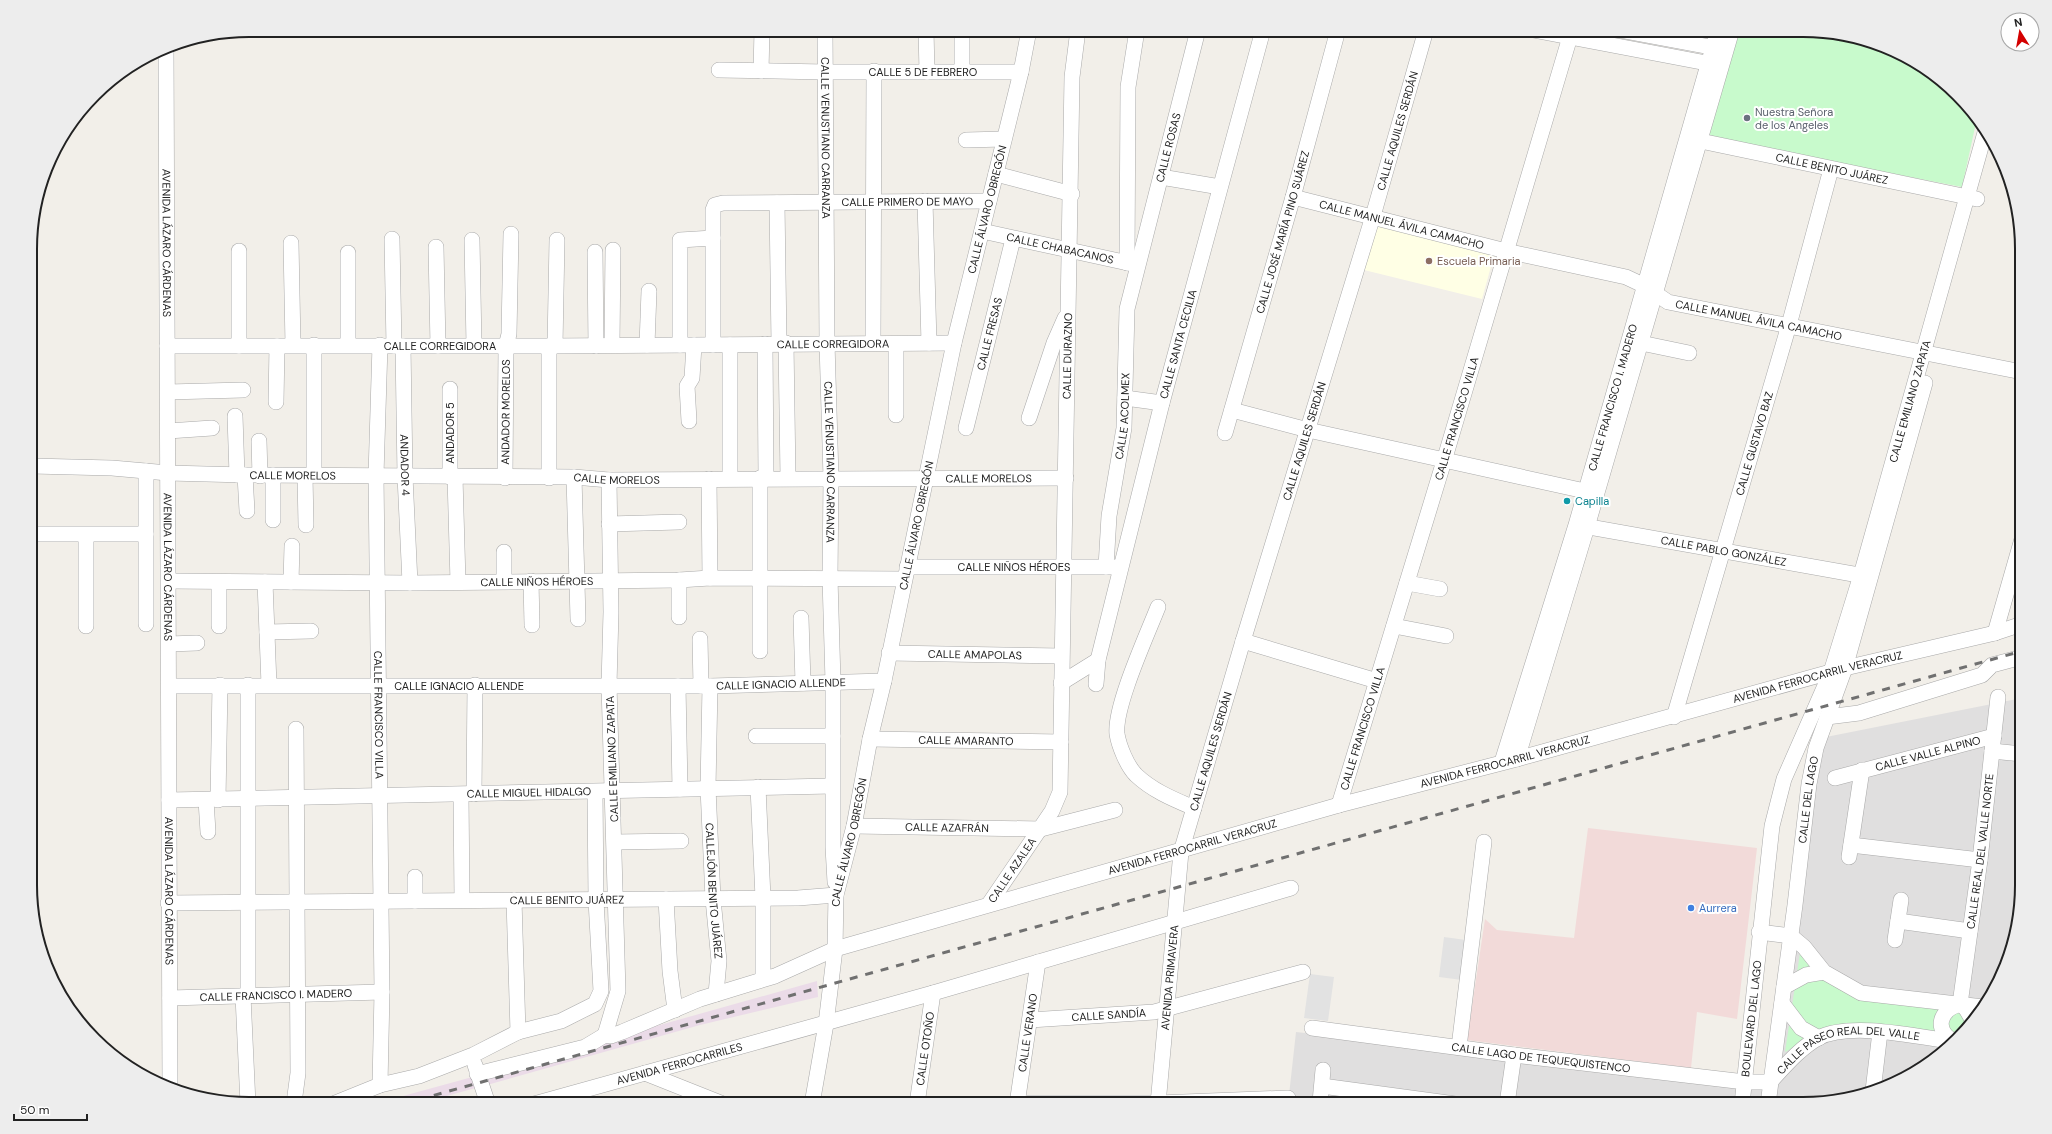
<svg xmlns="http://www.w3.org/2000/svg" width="2052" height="1134" viewBox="0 0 2052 1134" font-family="'DM Sans',sans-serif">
  <rect width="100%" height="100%" fill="#f2efe9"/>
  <!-- residential -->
  <path fill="#e0dfdf" d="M 2022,698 L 2022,899 L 2014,942 L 1993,994 L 1958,1040 L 1913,1075 L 1860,1096 L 1817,1104 L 1288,1104 L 1296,1032 L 1682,1074 L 1774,1080 L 1816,739 Z"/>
  <!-- commercial -->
  <path fill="#f2dad9" d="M 1588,828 L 1757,848 L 1737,1019 L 1697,1012 L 1691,1068 L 1467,1040 L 1485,919 L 1497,930 L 1574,938 Z"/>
  <!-- industrial -->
  <path fill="#ebdbe8" d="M 817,981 L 818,997 L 700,1025 L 487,1085 L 485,1074 Z
    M 476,1076 L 479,1087 L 418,1104 L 374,1104 Z"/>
  <!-- education -->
  <path fill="#ffffe5" d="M 1375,225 L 1495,252 L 1482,299 L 1364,270 Z"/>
  <!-- park -->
  <path fill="#c8facc" d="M 1736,30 L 1803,30 L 1860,38 L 1912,59 L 1958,94 L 1977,118 L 1962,187 L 1708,138 Z
    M 1800,953 L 1821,977 L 1980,1011 L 1961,1036 L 1852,1024 L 1827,1030 L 1785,1052 Z"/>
  <!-- parking -->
  <path fill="#e2e2e2" d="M 1444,937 L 1466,940 L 1462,980 L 1439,977 Z
    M 1310,974 L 1334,977 L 1328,1021 L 1304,1018 Z"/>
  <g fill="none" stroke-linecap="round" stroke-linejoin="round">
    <!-- minor casing -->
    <g stroke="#a9a9a9" stroke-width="16">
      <g id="minor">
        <path id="s1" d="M 825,30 L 827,343 L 831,478 L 830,578 L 833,682 L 833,847 L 835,882"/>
        <path d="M 926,30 L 927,72"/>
        <path d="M 1533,30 L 1717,65"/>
        <path d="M 1619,30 L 1721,49"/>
        <path id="s2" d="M 166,46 L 170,1087"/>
        <path id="s3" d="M 719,70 L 825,72 L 1021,72"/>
        <path d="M 761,71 L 762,30"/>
        <path d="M 962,72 L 962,30"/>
        <path id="s4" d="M 1691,139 L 1977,199"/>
        <path d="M 966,140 L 1004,139"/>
        <path d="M 996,174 L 1072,194"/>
        <path d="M 1161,177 L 1220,187"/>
        <path id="s5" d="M 1293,197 L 1506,251 L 1626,277 L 1643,285 L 1668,302 L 2022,372"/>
        <path d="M 925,201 L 929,343"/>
        <path d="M 777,203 L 779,343"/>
        <path id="s6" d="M 982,231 L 1137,265"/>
        <path d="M 392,239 L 394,346"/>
        <path d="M 472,240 L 474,345"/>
        <path d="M 291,243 L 293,345"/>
        <path d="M 436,247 L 438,346"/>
        <path d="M 595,252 L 596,346"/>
        <path d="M 348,253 L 348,345"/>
        <path d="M 1127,263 L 1128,87 L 1137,30"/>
        <path d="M 786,343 L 788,478"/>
        <path d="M 873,343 L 874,71"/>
        <path d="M 1641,343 L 1689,353"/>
        <path d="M 765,344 L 766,478"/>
        <path d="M 314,345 L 314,475"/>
        <path id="s7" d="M 380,345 L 376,475 L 382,992 L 380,1085"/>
        <path d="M 612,345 L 613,250"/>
        <path d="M 647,345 L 649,291"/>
        <path d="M 680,345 L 680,240 L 713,238"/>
        <path id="s8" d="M 713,345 L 713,210 L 715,205 L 723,203 L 989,201"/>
        <path d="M 730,345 L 730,478"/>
        <path id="s9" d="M 167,346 L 549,346 L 954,343"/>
        <path d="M 239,346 L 239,251"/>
        <path id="s10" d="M 403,346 L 405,476 L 410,583"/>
        <path d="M 549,346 L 549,478"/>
        <path d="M 555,346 L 557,240"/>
        <path d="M 450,389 L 450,477"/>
        <path d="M 168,392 L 243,390"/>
        <path d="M 1125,398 L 1162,403"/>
        <path d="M 276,402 L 277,346"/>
        <path d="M 1232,410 L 1308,430 L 1585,491"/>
        <path d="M 896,415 L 896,344"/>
        <path d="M 235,416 L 237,475"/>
        <path d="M 1029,418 L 1054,343 L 1065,318"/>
        <path d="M 689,421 L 687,386 L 692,378 L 694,345"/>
        <path id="s11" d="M 966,428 L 1013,239"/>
        <path d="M 168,431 L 212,428"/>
        <path id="s12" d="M 1225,433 L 1293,197 L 1338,30"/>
        <path d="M 259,441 L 260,476"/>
        <path id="s13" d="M 32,466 L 112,468 L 168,473 L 245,475 L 574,477 L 609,480 L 1066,478"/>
        <path d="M 146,471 L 146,624"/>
        <path d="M 245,475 L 247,511"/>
        <path d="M 305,476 L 306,525"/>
        <path d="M 455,477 L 458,582"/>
        <path d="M 574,477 L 578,619"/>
        <path id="s14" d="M 505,478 L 506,346 L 509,334 L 511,234"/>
        <path d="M 760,478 L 760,651"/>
        <path d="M 709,479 L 710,578"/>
        <path d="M 273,520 L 273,475"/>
        <path d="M 609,524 L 679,522"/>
        <path id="s15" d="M 1578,525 L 1870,577"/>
        <path d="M 32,534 L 146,534"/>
        <path d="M 86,535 L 86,626"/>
        <path d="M 504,552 L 504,581"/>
        <path id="s16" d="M 907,567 L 1116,567"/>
        <path id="s17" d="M 1106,567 L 1109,516 L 1124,428 L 1127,309 L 1198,30"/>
        <path id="s18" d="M 169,581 L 410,583 L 679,580 L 710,578 L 904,579"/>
        <path d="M 531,581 L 532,625"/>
        <path d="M 265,582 L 269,685"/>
        <path d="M 291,582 L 292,546"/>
        <path d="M 1407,583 L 1440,589"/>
        <path d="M 1158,607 C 1147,635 1114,707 1117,734 C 1119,746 1127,766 1136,775 C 1153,791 1173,799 1194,808"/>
        <path d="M 679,617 L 679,580"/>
        <path d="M 801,618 L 803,683"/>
        <path d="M 219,626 L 219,582"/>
        <path d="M 1394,626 L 1446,636"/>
        <path d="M 267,632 L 311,631"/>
        <path d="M 1995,633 L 2022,539"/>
        <path d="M 700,639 L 701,686"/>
        <path d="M 1243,641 L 1377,681"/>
        <path d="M 169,644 L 197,643"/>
        <path id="s19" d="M 889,653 L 1061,656"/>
        <path d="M 1061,683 L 1098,660"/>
        <path id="s20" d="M 1096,684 L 1098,660 L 1162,403 L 1263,30"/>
        <path d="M 248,685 L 248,996"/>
        <path id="s21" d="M 169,686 L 710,686 L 884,681"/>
        <path d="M 678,686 L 680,789"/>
        <path id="s22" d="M 710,686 L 708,788 L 713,899 L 719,961 L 716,994"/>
        <path id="s23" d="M 1674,717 L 1789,325 L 1831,169"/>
        <path d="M 1827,717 L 1859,713 L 1982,675 L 1992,665 L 2022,657"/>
        <path d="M 756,736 L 833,736"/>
        <path id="s24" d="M 870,739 L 1061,742"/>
        <path d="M 1992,751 L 2022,754"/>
        <path d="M 1517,759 L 1587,527 L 1732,30"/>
        <path id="s25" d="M 1502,762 L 1576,525 L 1718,30"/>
        <path id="s26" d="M 1835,778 L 1994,736"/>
        <path d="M 758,787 L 763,898 L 763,979"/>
        <path d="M 474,794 L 475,685"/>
        <path d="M 461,795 L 462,900"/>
        <path id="s27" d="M 169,800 L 832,786"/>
        <path d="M 206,800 L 208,832"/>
        <path d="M 218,800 L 220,685"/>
        <path id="s28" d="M 1339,805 L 1444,461 L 1572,30"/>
        <path id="s29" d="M 854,826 L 1041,829 L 1115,810"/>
        <path d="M 615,842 L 681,841"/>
        <path d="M 1851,845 L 1980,860"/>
        <path d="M 1849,857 L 1862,770"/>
        <path d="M 666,899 L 670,971 L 675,1010"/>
        <path d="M 514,900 L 518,1032"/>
        <path d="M 415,901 L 415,877"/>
        <path id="s30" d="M 168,903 L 798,898 L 836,895"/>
        <path id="s31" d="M 989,904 L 1052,811 L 1060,792 L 1072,77 L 1078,30"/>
        <path d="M 1898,921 L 1970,931"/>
        <path d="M 1759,932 L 1791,936 L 1804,947 L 1824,972 L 1861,993 L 1983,1007"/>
        <path d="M 1895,940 L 1901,900"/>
        <path d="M 1784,987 L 1806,975 L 1824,972"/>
        <path d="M 243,996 L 248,1104"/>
        <path id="s32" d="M 170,998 L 382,992"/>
        <path d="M 1782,1003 L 1801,1028 L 1819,1038"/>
        <path id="s33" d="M 1960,1004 L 1980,860 L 1998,697"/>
        <path d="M 1960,1004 L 1966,1009 L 1973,1021"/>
        <path id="s34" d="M 1030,1020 L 1154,1012 L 1303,972"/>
        <path id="s35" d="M 1312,1028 L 1514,1055 L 1745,1082 L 1770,1082 C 1785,1066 1799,1049 1818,1038 C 1851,1021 1918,1037 1955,1042"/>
        <path d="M 605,1035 L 618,991 L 609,685 L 611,612 L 609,480"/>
        <path d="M 1955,1042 C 1934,1031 1938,1011 1960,1004"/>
        <path d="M 1459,1047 L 1484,842"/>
        <path d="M 475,1065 L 488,1104"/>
        <path d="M 645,1073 L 723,1104"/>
        <path id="s36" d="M 477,1074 L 585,1047 L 605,1035 L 611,1036 L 622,1032 L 700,999 L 775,976 L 835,949 L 1339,805 L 1517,759 L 1845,668 L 1995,633 L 2022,624"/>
        <path d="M 1322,1086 L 1455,1104"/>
        <path d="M 1873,1091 L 1880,1032"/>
        <path d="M 1320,1102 L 1323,1070"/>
        <path d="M 294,1103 L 298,1073 L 296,729"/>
        <path d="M 1017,1103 L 1158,1103 L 1288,1098"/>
        <path d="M 333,1104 L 380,1085 L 419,1076 L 473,1055 L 518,1032 L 561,1021 L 595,1004 L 601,991 L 596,900 L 595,792"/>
        <path id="s37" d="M 534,1104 L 933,993 L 1291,888"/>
        <path id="s38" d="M 812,1104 L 826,1024 L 835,949 L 836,895 L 854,826 L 870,739 L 884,681 L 954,343 L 1021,72 L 1029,30"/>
        <path id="s39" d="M 917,1104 L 933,993"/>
        <path id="s40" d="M 1017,1104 L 1038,962"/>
        <path id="s41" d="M 1158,1104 L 1181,852 L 1243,641 L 1373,216 L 1426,30"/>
        <path d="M 1507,1104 L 1514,1055"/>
        <path id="s42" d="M 1742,1104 L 1772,826 L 1784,779 L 1831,672 L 1861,575 L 1986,129"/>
        <path id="s43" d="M 1768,1104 L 1795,905 L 1809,784 L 1816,748 L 1845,668 L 1925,383"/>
      </g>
    </g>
    <!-- minor -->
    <use href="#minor" stroke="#fff" stroke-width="15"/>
    <!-- rail -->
    <path stroke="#707070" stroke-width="3" stroke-dasharray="8 8" stroke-linecap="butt" d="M 403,1104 L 2022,651"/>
  </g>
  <!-- markers -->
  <circle fill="#6b7280" stroke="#fff" stroke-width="1.5" cx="1747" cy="118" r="4"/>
  <circle fill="#8d6e63" stroke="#fff" stroke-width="1.5" cx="1429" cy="261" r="4"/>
  <circle fill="#0f9aa8" stroke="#fff" stroke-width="1.5" cx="1567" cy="501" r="4"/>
  <circle fill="#3f7fe0" stroke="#fff" stroke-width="1.5" cx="1691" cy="908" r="4"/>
  <g text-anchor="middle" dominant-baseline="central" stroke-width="4" stroke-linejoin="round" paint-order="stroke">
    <!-- street labels -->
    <g font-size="11" fill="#222" stroke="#fff">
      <text stroke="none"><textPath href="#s3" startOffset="204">CALLE 5 DE FEBRERO</textPath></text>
      <text stroke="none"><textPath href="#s41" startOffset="1006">CALLE AQUILES SERDÁN</textPath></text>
      <text stroke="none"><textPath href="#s1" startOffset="108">CALLE VENUSTIANO CARRANZA</textPath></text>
      <text stroke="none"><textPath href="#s17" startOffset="426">CALLE ROSAS</textPath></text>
      <text stroke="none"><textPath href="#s4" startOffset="144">CALLE BENITO JUÁREZ</textPath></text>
      <text stroke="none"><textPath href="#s8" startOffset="333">CALLE PRIMERO DE MAYO</textPath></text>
      <text stroke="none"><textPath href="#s38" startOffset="913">CALLE ÁLVARO OBREGÓN</textPath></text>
      <text stroke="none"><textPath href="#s5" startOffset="112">CALLE MANUEL ÁVILA CAMACHO</textPath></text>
      <text stroke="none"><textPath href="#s12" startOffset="209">CALLE JOSÉ MARÍA PINO SUÁREZ</textPath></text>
      <text stroke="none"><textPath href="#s2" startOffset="197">AVENIDA LÁZARO CÁRDENAS</textPath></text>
      <text stroke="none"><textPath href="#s6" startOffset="80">CALLE CHABACANOS</textPath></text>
      <text stroke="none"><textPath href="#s5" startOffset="484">CALLE MANUEL ÁVILA CAMACHO</textPath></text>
      <text stroke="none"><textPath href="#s11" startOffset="97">CALLE FRESAS</textPath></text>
      <text stroke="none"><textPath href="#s9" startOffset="666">CALLE CORREGIDORA</textPath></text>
      <text stroke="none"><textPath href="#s20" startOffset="350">CALLE SANTA CECILIA</textPath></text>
      <text stroke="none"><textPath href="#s9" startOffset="273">CALLE CORREGIDORA</textPath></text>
      <text stroke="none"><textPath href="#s31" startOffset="569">CALLE DURAZNO</textPath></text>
      <text stroke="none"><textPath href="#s25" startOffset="381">CALLE FRANCISCO I. MADERO</textPath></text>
      <text stroke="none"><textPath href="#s42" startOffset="727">CALLE EMILIANO ZAPATA</textPath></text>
      <text stroke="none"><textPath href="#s14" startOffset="66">ANDADOR MORELOS</textPath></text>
      <text stroke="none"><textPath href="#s17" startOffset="152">CALLE ACOLMEX</textPath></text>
      <text stroke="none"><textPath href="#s28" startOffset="404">CALLE FRANCISCO VILLA</textPath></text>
      <text transform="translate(450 433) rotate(-90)">ANDADOR 5</text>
      <text stroke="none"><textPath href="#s41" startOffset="682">CALLE AQUILES SERDÁN</textPath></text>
      <text stroke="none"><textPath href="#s23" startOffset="285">CALLE GUSTAVO BAZ</textPath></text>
      <text stroke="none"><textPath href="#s1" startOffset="432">CALLE VENUSTIANO CARRANZA</textPath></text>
      <text stroke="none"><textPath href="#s10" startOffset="119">ANDADOR 4</textPath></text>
      <text stroke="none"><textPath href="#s13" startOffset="261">CALLE MORELOS</textPath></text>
      <text stroke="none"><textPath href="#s13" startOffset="585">CALLE MORELOS</textPath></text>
      <text stroke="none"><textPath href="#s13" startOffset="957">CALLE MORELOS</textPath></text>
      <text stroke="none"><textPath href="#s38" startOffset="589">CALLE ÁLVARO OBREGÓN</textPath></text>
      <text stroke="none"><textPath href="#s15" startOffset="148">CALLE PABLO GONZÁLEZ</textPath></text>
      <text stroke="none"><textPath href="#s2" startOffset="521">AVENIDA LÁZARO CÁRDENAS</textPath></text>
      <text stroke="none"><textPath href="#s16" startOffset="107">CALLE NIÑOS HÉROES</textPath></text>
      <text stroke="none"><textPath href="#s18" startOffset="368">CALLE NIÑOS HÉROES</textPath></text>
      <text stroke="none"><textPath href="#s19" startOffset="86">CALLE AMAPOLAS</textPath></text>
      <text stroke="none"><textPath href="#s36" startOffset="1401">AVENIDA FERROCARRIL VERACRUZ</textPath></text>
      <text stroke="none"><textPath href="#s21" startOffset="612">CALLE IGNACIO ALLENDE</textPath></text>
      <text stroke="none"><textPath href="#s21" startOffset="290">CALLE IGNACIO ALLENDE</textPath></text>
      <text stroke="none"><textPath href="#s7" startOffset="370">CALLE FRANCISCO VILLA</textPath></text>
      <text stroke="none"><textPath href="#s28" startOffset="80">CALLE FRANCISCO VILLA</textPath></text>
      <text stroke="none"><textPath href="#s24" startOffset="96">CALLE AMARANTO</textPath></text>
      <text stroke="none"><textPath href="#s41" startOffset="358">CALLE AQUILES SERDÁN</textPath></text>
      <text stroke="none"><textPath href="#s26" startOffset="96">CALLE VALLE ALPINO</textPath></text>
      <text transform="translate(612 759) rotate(-92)">CALLE EMILIANO ZAPATA</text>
      <text stroke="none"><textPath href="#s36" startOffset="1077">AVENIDA FERROCARRIL VERACRUZ</textPath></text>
      <text stroke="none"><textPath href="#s27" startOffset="360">CALLE MIGUEL HIDALGO</textPath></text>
      <text stroke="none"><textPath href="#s43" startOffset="307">CALLE DEL LAGO</textPath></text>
      <text stroke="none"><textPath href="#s29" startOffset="93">CALLE AZAFRÁN</textPath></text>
      <text stroke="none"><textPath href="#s38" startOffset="265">CALLE ÁLVARO OBREGÓN</textPath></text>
      <text stroke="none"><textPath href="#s36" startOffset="753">AVENIDA FERROCARRIL VERACRUZ</textPath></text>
      <text stroke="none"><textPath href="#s33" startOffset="154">CALLE REAL DEL VALLE NORTE</textPath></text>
      <text stroke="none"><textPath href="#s31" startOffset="41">CALLE AZALEA</textPath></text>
      <text stroke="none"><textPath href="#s2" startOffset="845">AVENIDA LÁZARO CÁRDENAS</textPath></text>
      <text stroke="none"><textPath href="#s22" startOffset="205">CALLEJÓN BENITO JUÁREZ</textPath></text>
      <text stroke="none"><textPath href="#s30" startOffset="399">CALLE BENITO JUÁREZ</textPath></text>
      <text stroke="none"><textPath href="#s41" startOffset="127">AVENIDA PRIMAVERA</textPath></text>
      <text stroke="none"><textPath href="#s32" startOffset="106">CALLE FRANCISCO I. MADERO</textPath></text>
      <text stroke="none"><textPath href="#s34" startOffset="79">CALLE SANDÍA</textPath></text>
      <text stroke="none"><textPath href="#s42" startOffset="86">BOULEVARD DEL LAGO</textPath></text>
      <text stroke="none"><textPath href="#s40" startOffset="72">CALLE VERANO</textPath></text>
      <text stroke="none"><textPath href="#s39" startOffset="56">CALLE OTOÑO</textPath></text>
      <text stroke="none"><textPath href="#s35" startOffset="231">CALLE LAGO DE TEQUEQUISTENCO</textPath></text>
      <text stroke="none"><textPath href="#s35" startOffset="552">CALLE PASEO REAL DEL VALLE</textPath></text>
      <text stroke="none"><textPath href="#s37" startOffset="151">AVENIDA FERROCARRILES</textPath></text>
    </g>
    <!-- worship labels -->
    <g font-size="11" fill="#5b616d" stroke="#fff" text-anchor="start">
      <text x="1755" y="112">Nuestra Señora<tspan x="1755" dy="13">de los Angeles</tspan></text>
    </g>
    <!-- education labels -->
    <g font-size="11" fill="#785e54" stroke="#fff" text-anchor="start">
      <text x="1437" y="261">Escuela Primaria</text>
    </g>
    <!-- culture labels -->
    <g font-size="11" fill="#0d838f" stroke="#fff" text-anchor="start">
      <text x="1575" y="501">Capilla</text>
    </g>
    <!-- shop labels -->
    <g font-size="11" fill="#366cbe" stroke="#fff" text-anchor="start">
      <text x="1699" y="908">Aurrera</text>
    </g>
  </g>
  <!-- crop -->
  <path d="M0 0H2052V1134H0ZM249 37H1803A212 212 0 0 1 2015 249V885A212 212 0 0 1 1803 1097H249A212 212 0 0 1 37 885V249A212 212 0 0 1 249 37Z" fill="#ededed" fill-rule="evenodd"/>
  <path fill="none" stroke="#222" stroke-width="2" d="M249 37H1803A212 212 0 0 1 2015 249V885A212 212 0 0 1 1803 1097H249A212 212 0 0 1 37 885V249A212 212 0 0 1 249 37Z"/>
  <!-- north arrow -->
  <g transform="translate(2020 32) rotate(349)"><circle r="19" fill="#ffffff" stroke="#a7a7a7"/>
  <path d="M0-3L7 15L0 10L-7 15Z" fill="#d40000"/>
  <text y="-6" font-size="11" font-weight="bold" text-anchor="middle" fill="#222222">N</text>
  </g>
  <!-- scale -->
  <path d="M14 1114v6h73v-6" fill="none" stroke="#222222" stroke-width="2"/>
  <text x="20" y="1114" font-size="12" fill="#222222" stroke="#ffffff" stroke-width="3" paint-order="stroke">50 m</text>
</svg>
